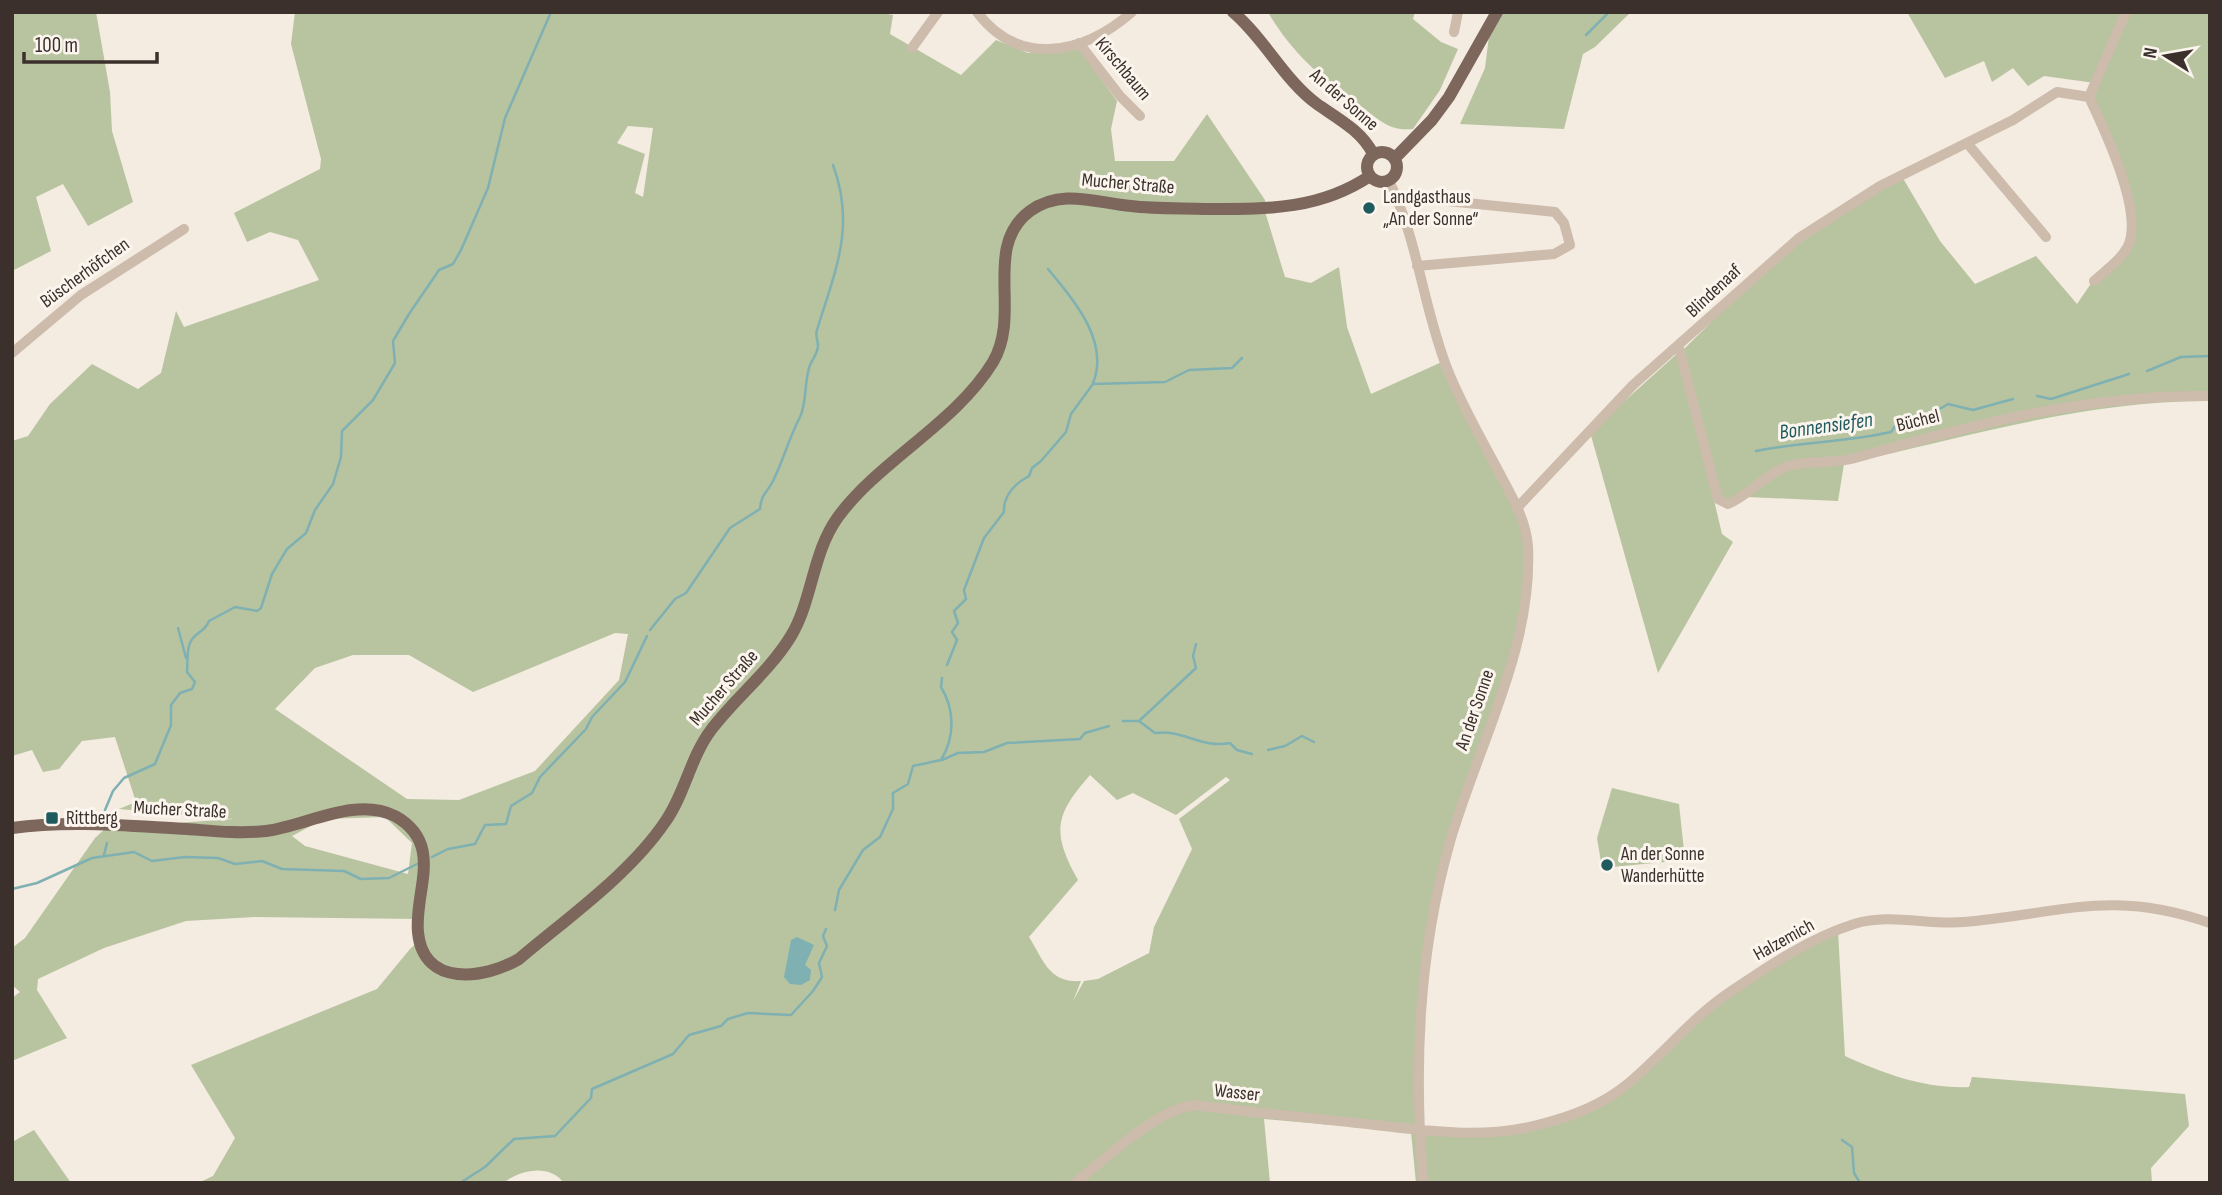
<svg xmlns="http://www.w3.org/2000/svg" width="2222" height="1195" viewBox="0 0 2222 1195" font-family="'Sofia Sans Condensed',sans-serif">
  <rect width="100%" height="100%" fill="#f4ebe1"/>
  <!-- green -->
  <path fill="#b8c4a0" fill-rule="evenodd" d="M 13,12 L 96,12 L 110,92 L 112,131 L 133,202 L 88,226 L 63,184 L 36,197 L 51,251 L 12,271 Z
    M 295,12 L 878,12 L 893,15 L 890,34 L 961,75 L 996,40 L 1028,53 L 1079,49 L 1117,101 L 1111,129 L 1115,161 L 1174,161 L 1207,114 L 1265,200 L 1266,215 L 1285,277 L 1311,283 L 1339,267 L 1347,327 L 1371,394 L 1444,361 L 1526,534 L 1521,622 L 1451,839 L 1422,979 L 1420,1129 L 1517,1130 L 1599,1103 L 1728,993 L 1838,931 L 1845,1056 C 1885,1074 1925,1089 1969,1087 L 1972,1077 L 2185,1094 L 2189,1126 L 2151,1168 L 2152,1183 L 1416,1183 L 1411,1132 L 1264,1119 L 1270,1183 L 564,1183 C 549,1163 520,1170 503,1183 L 198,1183 L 213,1176 L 235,1138 L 191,1065 L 377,989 L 410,949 L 419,941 L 418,919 L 254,917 L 186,921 L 104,948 L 38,979 L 37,990 L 67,1038 L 12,1061 L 12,998 L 20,992 L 12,985 L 12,948 L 25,938 L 95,838 L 106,828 L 233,819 L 119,809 L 136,802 L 115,737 L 82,741 L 59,769 L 43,772 L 32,750 L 12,756 L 12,441 L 28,436 L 50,404 L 92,364 L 138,389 L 161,373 L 176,311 L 184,327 L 319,280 L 298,240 L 270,232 L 247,242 L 234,213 L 320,169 L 321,159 L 291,44 ZM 628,126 L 653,128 L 643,197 L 635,193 L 645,154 L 617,143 ZM 615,633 L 628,634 L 619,680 L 535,771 L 459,800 L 407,799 L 275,709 L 315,668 L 353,655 L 409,655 L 473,692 ZM 1090,775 L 1117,800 L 1133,793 L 1176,815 L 1226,777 L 1230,780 L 1179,819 L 1192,849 L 1154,927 L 1149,953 L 1098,979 L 1084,981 L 1073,1001 L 1081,981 C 1049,983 1044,961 1029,937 L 1078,880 C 1051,832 1055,815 1090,775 ZM 385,817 L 412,843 L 408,874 L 305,846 L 292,836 L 324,819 Z
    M 1271,12 L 1415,12 L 1413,19 L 1441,42 L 1458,49 L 1440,90 L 1413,129 C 1387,132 1376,116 1356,103 C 1320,77 1292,52 1269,14 Z
    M 1497,12 L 1631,12 L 1595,47 L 1583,54 L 1564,129 L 1460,124 L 1485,68 L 1491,20 Z
    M 1907,12 L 2210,12 L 2210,401 C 2087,400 1963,438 1844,464 L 1838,501 L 1747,497 L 1728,500 L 1721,497 L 1683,350 L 1789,245 L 1901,175 L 1940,241 L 1975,284 L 2036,256 L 2077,304 L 2092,282 L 2129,245 L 2124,179 L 2089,97 L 2095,83 L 2044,76 L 2028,86 L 2013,68 L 1992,82 L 1984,61 L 1945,78 Z
    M 1679,352 L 1722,534 L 1733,542 L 1658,673 L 1590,432 Z
    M 1612,788 L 1679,804 L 1685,860 L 1602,868 L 1597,838 Z
    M 34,1130 L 71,1183 L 12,1183 L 12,1142 Z"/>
  <!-- water -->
  <path fill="#7fb0b2" d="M 797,937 L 814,945 L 805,965 L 811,970 L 810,980 L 801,985 L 790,984 L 784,977 L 791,940 Z"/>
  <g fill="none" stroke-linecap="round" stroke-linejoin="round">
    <!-- stream -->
    <path stroke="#7fb0b2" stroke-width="2.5" d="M 1586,35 L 1609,12
      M 1048,269 C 1073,299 1110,341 1093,383
      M 2147,371 L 2181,357 L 2210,356
      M 2037,396 L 2051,399 L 2129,374
      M 1756,451 C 1801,442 1847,442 1891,432 L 1902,417 L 1930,415 L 1948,404 L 1973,410 L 2013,399
      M 178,628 L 186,658
      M 650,630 L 675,599 L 686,593 L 730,528 L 760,509 C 761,494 767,493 773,481 C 783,461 789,438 800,417 C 807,403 804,381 810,365 C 813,359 818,352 818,346 C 818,340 815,336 817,330 C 835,271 856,227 833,165
      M 947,665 L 957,640 L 952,632 L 958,623 L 954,611 L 966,599 L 964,590 L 984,538 L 1004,512 C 1003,495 1016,483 1029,476 L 1032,468 L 1041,461 L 1066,432 L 1071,414 L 1093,384 L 1165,382 L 1189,370 L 1232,368 L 1242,358
      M 1123,721 L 1139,721 L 1196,668 L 1193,656 L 1196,644
      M 1139,721 L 1155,733 C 1182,729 1202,749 1230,743 L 1237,750 L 1252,754
      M 1268,750 L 1285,746 L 1302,736 L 1314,742
      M 942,760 L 958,753 L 984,752 L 1007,743 L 1080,739 L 1085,733 L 1109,726
      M 105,810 L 113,791 L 124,778 L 155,764 L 171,725 L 171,705 L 180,693 L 192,689 L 195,682 L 187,672 C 188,661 186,646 193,638 C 199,631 205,631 209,621 L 235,607 L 257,611 L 261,608 L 272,574 L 287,549 L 306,533 L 315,510 L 333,484 L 341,457 L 342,431 L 373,400 L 395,363 L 393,341 L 409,314 L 439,270 L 453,264 L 461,250 L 488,188 L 505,118 L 551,12
      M 104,855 L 107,843
      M 432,857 L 448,849 L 475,844 L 485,825 L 506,824 L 511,806 L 532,793 L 540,777 L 586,729 L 592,717 L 625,682 L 647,636
      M 12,889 L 37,883 L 92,858 L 134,852 L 152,861 L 185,857 L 218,858 L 235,864 L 262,861 L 282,869 L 344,871 L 361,879 L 389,878 L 417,864
      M 835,910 L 839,890 L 863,850 L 880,837 L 893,809 L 893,793 L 908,784 L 913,766 L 941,760 C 955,737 955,710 941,687 L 942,678
      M 1842,1140 L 1852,1147 L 1854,1173 L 1860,1183
      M 460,1183 L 485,1167 L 514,1139 L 555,1136 L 591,1098 L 592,1089 L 673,1054 L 689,1035 L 721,1026 L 728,1019 L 748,1013 L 791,1015 L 813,991 L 822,977 L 819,963 L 827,946 L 823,936 L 826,929"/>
    <!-- minor -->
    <path stroke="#cdbbac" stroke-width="10" d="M 977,12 C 1019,68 1084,54 1132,12
      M 1454,32 L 1458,12
      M 1079,43 L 1120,96 L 1140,116
      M 912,48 L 938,12
      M 2089,97 C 2104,129 2144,212 2128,246 C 2121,260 2106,270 2094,281
      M 2089,97 L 2126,12
      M 1967,143 L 2046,237
      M 1389,181 C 1418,240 1423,307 1447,368 C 1461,404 1481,438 1499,472 C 1511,495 1526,519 1528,546 C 1533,649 1478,745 1450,842 C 1418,954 1414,1067 1423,1183
      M 1417,266 L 1554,254 L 1570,245 L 1564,223 L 1555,212 L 1418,198
      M 1679,348 L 1718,499 L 1728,504 C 1751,494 1767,472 1792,465 C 1812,460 1835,464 1855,458 C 1971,425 2088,394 2210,396
      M 12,353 L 81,295 L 184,229
      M 1517,508 L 1633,385 L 1799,238 L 1880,186 L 2013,120 L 2057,92 L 2089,97
      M 1075,1183 C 1106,1158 1156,1110 1194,1105 C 1248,1112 1302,1117 1357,1123 C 1417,1129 1481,1141 1541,1124 C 1570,1117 1601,1105 1625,1086 C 1661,1057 1691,1018 1730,992 C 1768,966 1810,938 1854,924 C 1888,913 1928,925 1963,922 C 2061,914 2110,888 2210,923"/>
    <!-- major -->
    <path stroke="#7d675c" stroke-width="12" d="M 1233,12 C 1265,39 1284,80 1317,104 C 1337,118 1362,131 1373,154
      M1367 167a15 15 0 1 1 30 0a15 15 0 1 1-30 0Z
      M 1395,158 L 1432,120 L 1449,97 L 1497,12
      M 12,828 C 70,820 129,826 187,829 C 213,831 239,834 266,831 C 306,826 355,796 395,816 C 445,844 414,891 418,932 C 423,988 485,979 519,959 C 566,919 630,874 665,822 C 685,794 690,758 711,730 C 736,697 769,672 791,636 C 813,599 812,553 838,517 C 880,460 956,423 993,362 C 1022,313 982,247 1030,211 C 1062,188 1096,203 1131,206 C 1156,209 1182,208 1208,209 C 1267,209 1319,210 1370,176"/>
  </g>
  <!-- markers -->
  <g fill="#1f5a5e" stroke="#fbf5ee" stroke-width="2.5">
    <circle cx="1369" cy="208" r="7"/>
    <rect x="45" y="811" width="14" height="14" rx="3.5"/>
    <circle cx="1607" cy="865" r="7"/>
  </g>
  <g text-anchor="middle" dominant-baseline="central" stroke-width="6" stroke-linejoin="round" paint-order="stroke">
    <!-- street labels -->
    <g font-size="19" fill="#3b302b" stroke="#fbf5ee">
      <text transform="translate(1123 69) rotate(50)">Kirschbaum</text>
      <text transform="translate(1344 100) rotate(41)">An der Sonne</text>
      <text transform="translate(1128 184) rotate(5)">Mucher Straße</text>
      <text transform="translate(85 273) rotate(-36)">Büscherhöfchen</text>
      <text transform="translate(1714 291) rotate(-43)">Blindenaaf</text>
      <text transform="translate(1918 421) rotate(-14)">Büchel</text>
      <text transform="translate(724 688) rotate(-49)">Mucher Straße</text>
      <text transform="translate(1475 710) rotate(-71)">An der Sonne</text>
      <text transform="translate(180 810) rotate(3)">Mucher Straße</text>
      <text transform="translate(1784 940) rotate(-29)">Halzemich</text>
      <text transform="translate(1237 1093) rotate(6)">Wasser</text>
    </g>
    <!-- poi labels -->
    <g font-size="19" fill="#3b302b" stroke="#fbf5ee" text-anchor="start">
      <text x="1383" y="197">Landgasthaus<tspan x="1383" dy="22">„An der Sonne“</tspan></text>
      <text x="66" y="818">Rittberg</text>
      <text x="1621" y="854">An der Sonne<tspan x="1621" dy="22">Wanderhütte</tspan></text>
    </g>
    <!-- water labels -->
    <g font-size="21" font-style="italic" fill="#1f5a5e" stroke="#fbf5ee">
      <text transform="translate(1826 426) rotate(-8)">Bonnensiefen</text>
    </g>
  </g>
  <!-- border -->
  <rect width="2222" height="1195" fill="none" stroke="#3b302b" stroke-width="28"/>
  <!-- north arrow -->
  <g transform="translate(2166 56) rotate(281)" stroke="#fbf5ee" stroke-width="5" paint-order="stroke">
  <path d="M0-5L12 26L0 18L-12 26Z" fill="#3b302b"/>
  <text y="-10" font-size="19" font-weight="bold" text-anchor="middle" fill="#3b302b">N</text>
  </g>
  <!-- scale -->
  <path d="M24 52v10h133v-10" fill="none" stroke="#3b302b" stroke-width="3.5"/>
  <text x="35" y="52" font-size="21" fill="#3b302b" stroke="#fbf5ee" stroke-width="5" paint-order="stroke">100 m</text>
</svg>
